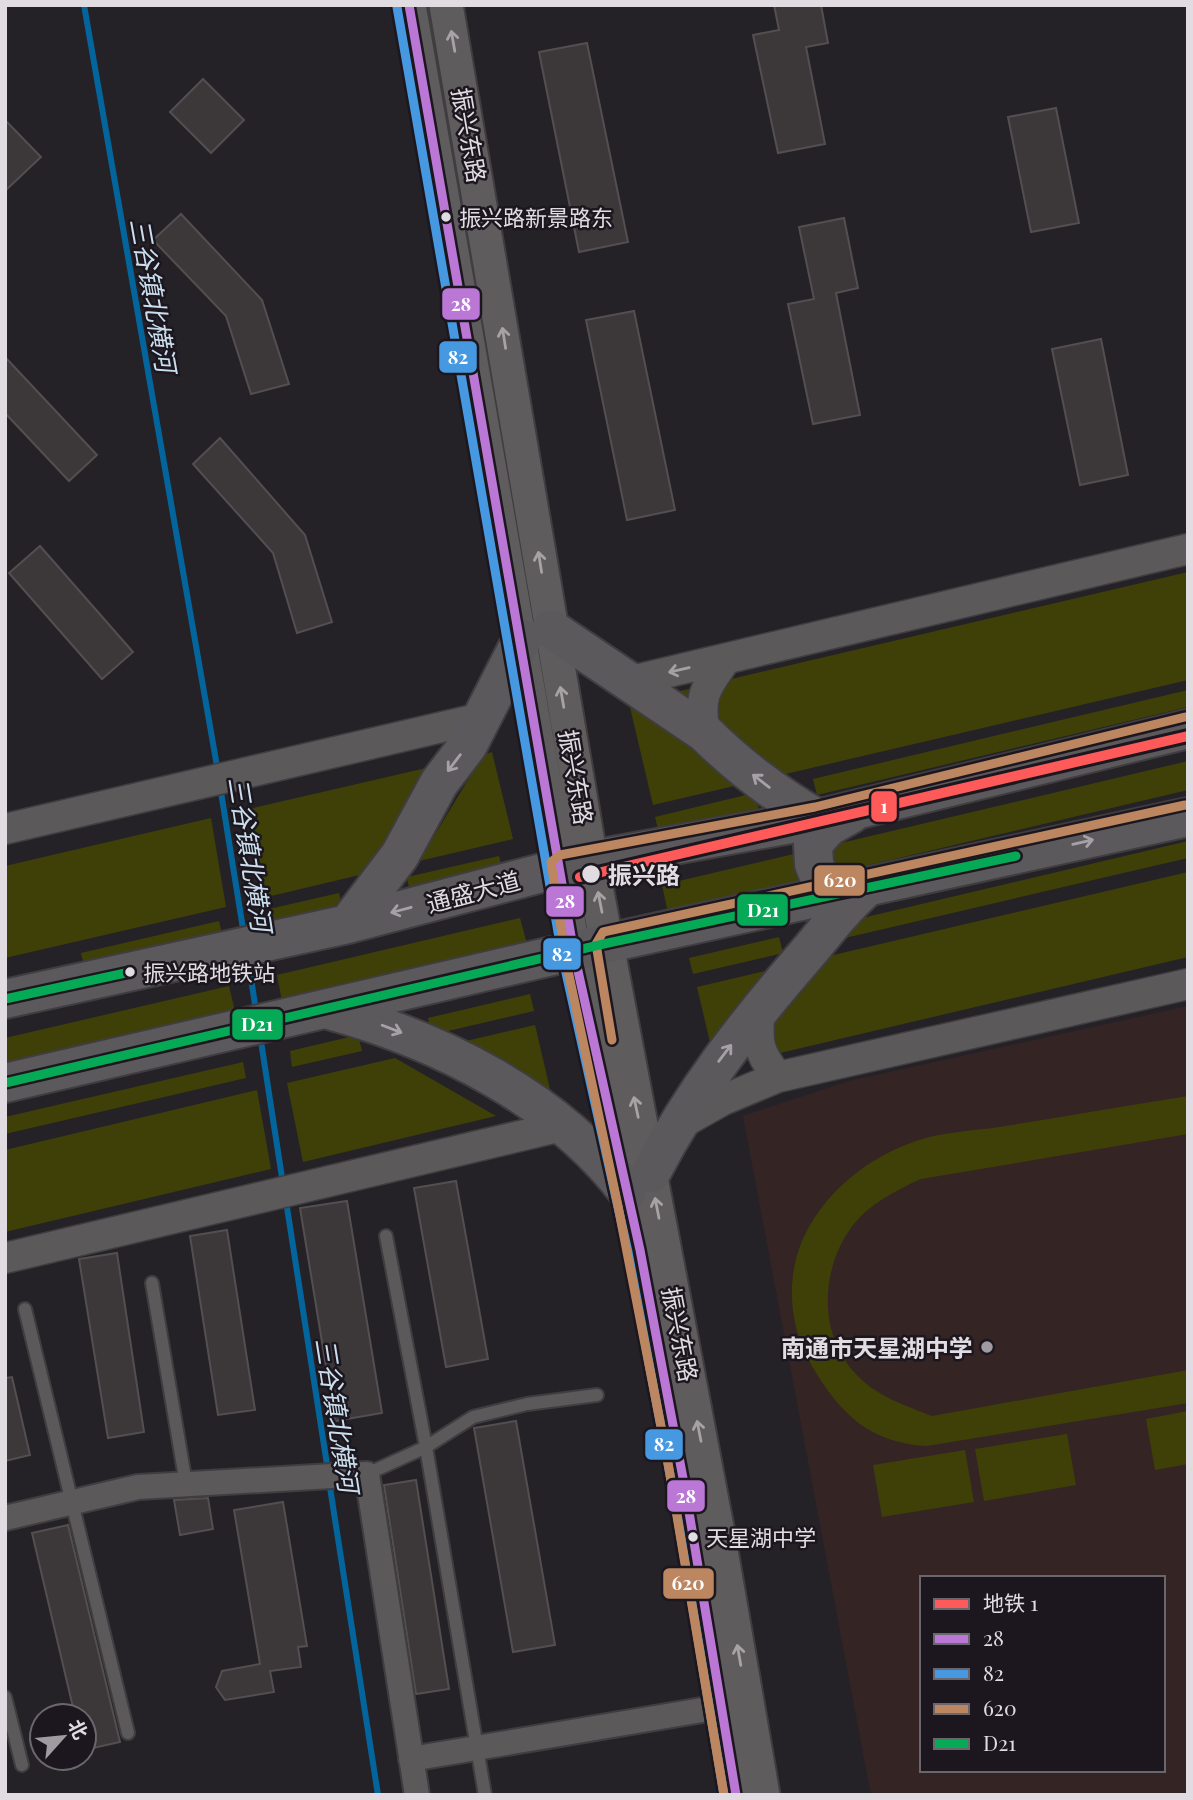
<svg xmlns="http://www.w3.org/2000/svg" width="1193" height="1800" viewBox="0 0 1193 1800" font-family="'Playfair Display','Noto Sans SC',serif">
  <rect width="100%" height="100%" fill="#252227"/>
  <!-- education -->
  <path fill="#352424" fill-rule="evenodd" d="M 1188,1006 L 1188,1795 L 871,1795 L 743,1116 L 849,1081 ZM 922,1578 L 1163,1578 L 1163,1770 L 922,1770 Z"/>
  <!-- green -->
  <path fill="#3e4008" d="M 1188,572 L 1188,680 L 653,805 L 629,703 Z
    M 1188,690 L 1188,707 L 817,795 L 813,779 Z
    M 492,752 L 513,839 L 419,861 L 483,755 Z
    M 1188,761 L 1188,790 L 831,874 L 824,847 Z
    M 435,766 L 372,872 L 267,897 L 249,809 Z
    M 754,793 L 759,809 L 659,833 L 655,817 Z
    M 211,818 L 226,907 L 5,958 L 5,866 Z
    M 1188,841 L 1188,858 L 845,938 L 841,923 Z
    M 798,853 L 806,880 L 668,913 L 662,885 Z
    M 499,856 L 503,872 L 410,894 L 407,877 Z
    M 1188,872 L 1188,957 L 716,1068 L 697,987 Z
    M 339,893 L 343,909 L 273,926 L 269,909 Z
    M 520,918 L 527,944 L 282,1001 L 277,975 Z
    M 219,921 L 223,938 L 85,970 L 81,953 Z
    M 779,937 L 783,953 L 693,974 L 689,958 Z
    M 229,986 L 235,1012 L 5,1066 L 5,1038 Z
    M 530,994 L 534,1011 L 431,1035 L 428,1018 Z
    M 535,1025 L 553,1102 L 453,1044 Z
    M 358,1035 L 362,1051 L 292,1067 L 290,1051 Z
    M 395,1058 L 496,1116 L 303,1162 L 287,1083 Z
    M 243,1062 L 246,1078 L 5,1134 L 5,1117 Z
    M 257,1090 L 271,1169 L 5,1232 L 5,1150 Z
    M 1188,1096 L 1188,1134 L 921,1179 C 900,1188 874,1202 858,1219 C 821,1261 816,1330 854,1372 C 875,1396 904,1405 932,1416 L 1188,1370 L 1188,1403 L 927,1446 C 870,1443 840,1414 812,1366 C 793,1334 787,1296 796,1259 C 811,1203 862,1159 916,1141 C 941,1132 973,1131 999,1127 C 1062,1117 1125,1106 1188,1096 Z
    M 1188,1411 L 1188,1464 L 1155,1470 L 1146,1419 Z
    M 1067,1434 L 1076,1485 L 984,1501 L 975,1449 Z
    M 965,1450 L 974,1502 L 882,1517 L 873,1465 Z"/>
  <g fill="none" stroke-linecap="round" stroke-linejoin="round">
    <!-- stream -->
    <path stroke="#03659b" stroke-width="6" d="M 84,5 L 218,772
      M 220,786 L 244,935
      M 248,959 L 256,1011
      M 260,1035 L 283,1184
      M 286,1201 L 328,1471
      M 329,1481 L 378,1795"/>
  </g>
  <!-- building -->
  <path fill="#3c3839" stroke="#534f51" stroke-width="2" d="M 774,5 L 821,5 L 828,43 L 806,47 L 825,144 L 778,153 L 753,35 L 779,30 Z
    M 587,43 L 628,242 L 579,252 L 539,52 Z
    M 203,79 L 244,120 L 211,153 L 170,112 Z
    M 1056,108 L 1079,223 L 1031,232 L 1008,117 Z
    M 5,120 L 41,157 L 5,191 Z
    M 181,214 L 262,300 L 289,384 L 251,394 L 226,316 L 153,240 Z
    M 844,218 L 858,288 L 836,293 L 860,415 L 813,424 L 788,304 L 814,299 L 799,227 Z
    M 634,311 L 675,510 L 627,520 L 586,320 Z
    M 1101,339 L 1128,475 L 1080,485 L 1052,349 Z
    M 5,357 L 97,455 L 69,481 L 5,413 Z
    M 220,438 L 305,535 L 332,622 L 297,633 L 273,553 L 193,464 Z
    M 40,546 L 133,652 L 102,679 L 9,573 Z
    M 456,1181 L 488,1359 L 446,1367 L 414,1188 Z
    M 347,1201 L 382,1413 L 335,1421 L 300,1208 Z
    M 227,1230 L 255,1410 L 218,1415 L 190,1236 Z
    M 117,1253 L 144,1432 L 108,1438 L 79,1259 Z
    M 12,1377 L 30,1455 L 5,1461 L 5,1378 Z
    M 516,1421 L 555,1645 L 513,1652 L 474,1428 Z
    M 416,1480 L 449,1689 L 416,1694 L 384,1485 Z
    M 208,1498 L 213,1529 L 180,1535 L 174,1500 Z
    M 283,1502 L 307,1646 L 298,1647 L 301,1667 L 270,1671 L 274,1692 L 225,1700 L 216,1687 L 222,1671 L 260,1664 L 234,1510 Z
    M 68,1525 L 120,1742 L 84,1750 L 84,1716 L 75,1716 L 32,1533 Z"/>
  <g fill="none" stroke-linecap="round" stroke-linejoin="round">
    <!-- service casing -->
    <g stroke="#3f3d40" stroke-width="16">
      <path id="service" d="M 386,1236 L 426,1447 L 485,1795
        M 152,1283 L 186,1484
        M 25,1309 L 128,1733
        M 367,1474 L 426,1447 L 473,1417 L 527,1404 L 597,1395
        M 5,1697 L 22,1765"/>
    </g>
    <!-- minor casing -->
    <g stroke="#3f3d40" stroke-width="28">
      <path id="minor" d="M 5,1518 L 138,1487 L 367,1474 L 417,1795
        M 411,1759 L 738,1704"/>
    </g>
    <!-- tertiary casing -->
    <g stroke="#3f3d40" stroke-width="33">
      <path id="tertiary" d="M 631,681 L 1188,549
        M 705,733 C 698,697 705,688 726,659
        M 5,829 L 481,718
        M 760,1006 C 757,1039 756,1051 778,1077
        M 677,1126 L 723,1100 L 778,1077 L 1188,984
        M 5,1258 L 562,1126"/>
    </g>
    <!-- secondary casing -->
    <g stroke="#3f3d40" stroke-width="37">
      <path id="secondary" d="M 409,5 L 574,953 L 640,1250 L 686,1494 L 736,1795
        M 446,5 L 591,860 L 718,1533 L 763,1795"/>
    </g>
    <!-- primary casing -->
    <g stroke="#3f3d40" stroke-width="42">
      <path id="primary" d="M 551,629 L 705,733 C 739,767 777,795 818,819
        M 843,894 L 822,884 L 814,864 L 813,844 L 828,827 L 851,814
        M 348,924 L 400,855 L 439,783 L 468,745 L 522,639
        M 5,999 L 348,924 L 591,860 L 818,819 L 1188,729
        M 329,1010 C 441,1041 555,1098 627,1191
        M 5,1083 L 608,943 L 1188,817
        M 651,1173 C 692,1093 746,1024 805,956 C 825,933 842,909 865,889"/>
    </g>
    <!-- service -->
    <use href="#service" stroke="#5b595a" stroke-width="12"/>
    <!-- minor -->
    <use href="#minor" stroke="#5b595a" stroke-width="24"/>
    <!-- tertiary -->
    <use href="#tertiary" stroke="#5b595a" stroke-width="30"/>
    <!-- secondary -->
    <use href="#secondary" stroke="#5f5c5d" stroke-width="33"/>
    <!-- primary -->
    <use href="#primary" stroke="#5c595d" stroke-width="38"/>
    <!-- bus-1 casing -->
    <g stroke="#1c171f" stroke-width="14">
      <path id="bus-1" d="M 409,5 L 574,953 L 640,1250 L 686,1494 L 736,1795"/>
    </g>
    <!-- bus-2 casing -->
    <g stroke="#1c171f" stroke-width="14">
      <path id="bus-2" d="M 397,7 L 562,955 L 628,1252 L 674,1496 L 724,1795"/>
    </g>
    <!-- bus-3 casing -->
    <g stroke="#1c171f" stroke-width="14">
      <path id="bus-3" d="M 612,1040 L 596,944 L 603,932 L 1185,805
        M 724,1795 L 667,1457 L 618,1206 L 567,966 L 551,862 L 560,855 L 815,807 L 1185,717"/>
    </g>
    <!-- bus-4 casing -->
    <g stroke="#1c171f" stroke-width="14">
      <path id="bus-4" d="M 5,999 L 130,972
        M 5,1083 L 608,943 L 1016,856"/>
    </g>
    <!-- bus-1 -->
    <use href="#bus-1" stroke="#ba77d6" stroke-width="9"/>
    <!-- bus-2 -->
    <use href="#bus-2" stroke="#4699e1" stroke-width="9"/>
    <!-- bus-3 -->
    <use href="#bus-3" stroke="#bb8660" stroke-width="9"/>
    <!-- bus-4 -->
    <use href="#bus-4" stroke="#06aa56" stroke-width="9"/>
    <!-- metro-1 casing -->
    <g stroke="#1c171f" stroke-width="16">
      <path id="metro-1" d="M 580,877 L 1188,736"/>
    </g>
    <!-- metro-1 -->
    <use href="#metro-1" stroke="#ff5a5a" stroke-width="10"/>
  </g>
  <!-- one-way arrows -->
  <defs><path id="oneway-shaft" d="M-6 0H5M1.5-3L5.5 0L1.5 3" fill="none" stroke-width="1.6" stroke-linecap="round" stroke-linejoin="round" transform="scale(1.75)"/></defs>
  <g stroke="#a6a2a6">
    <use href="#oneway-shaft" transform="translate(453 41) rotate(-100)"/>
    <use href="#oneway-shaft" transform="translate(504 338) rotate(-99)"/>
    <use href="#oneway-shaft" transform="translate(540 562) rotate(-99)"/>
    <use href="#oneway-shaft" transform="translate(562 697) rotate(-100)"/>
    <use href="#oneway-shaft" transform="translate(600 902) rotate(-101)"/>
    <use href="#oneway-shaft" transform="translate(636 1107) rotate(-102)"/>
    <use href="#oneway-shaft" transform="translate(657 1208) rotate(-101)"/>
    <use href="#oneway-shaft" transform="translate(699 1431) rotate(-101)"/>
    <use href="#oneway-shaft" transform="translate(739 1655) rotate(-100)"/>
  </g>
  <use stroke="#a4a1a5" href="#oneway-shaft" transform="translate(679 670) rotate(167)"/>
  <g stroke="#a5a1a6">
    <use href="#oneway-shaft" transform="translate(454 763) rotate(127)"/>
    <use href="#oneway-shaft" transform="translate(761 781) rotate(-142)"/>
    <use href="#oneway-shaft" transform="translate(1083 842) rotate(-13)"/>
    <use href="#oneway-shaft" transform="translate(401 910) rotate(165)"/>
    <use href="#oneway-shaft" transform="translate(392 1029) rotate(21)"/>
    <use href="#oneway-shaft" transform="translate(725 1053) rotate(-53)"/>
  </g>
  <!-- markers -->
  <g fill="#e0dce2" stroke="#1c171f" stroke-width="2.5">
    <circle cx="446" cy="217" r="6"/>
    <circle cx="591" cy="874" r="10"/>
    <circle cx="130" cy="972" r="6"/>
    <circle cx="693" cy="1537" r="6"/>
  </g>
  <circle fill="#9f9ba1" stroke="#1c171f" stroke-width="2.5" cx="987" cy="1347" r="7"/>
  <g text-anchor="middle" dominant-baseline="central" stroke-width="5" stroke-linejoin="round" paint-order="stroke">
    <!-- bus labels -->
    <g font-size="22" fill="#e0dce2" stroke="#1c171f" text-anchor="start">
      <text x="459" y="217">振兴路新景路东</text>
      <text x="143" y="972">振兴路地铁站</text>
      <text x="706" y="1537">天星湖中学</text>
    </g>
    <!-- street labels -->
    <g font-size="24" fill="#e0dce2" stroke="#1c171f">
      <text transform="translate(470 135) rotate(80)">振兴东路</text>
      <text transform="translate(577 777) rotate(80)">振兴东路</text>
      <text transform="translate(473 891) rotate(-15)">通盛大道</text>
      <text transform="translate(681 1334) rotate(79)">振兴东路</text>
    </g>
    <!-- stop labels -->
    <g font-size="24" font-weight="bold" fill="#e0dce2" stroke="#1c171f" text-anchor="start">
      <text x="608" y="874">振兴路</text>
    </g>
    <!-- poi labels -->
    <g font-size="24" font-weight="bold" fill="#e0dce2" stroke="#1c171f" text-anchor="end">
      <text x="973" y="1347">南通市天星湖中学</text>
    </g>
    <!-- water labels -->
    <g font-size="26" font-style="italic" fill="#cadeee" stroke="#1c171f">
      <text transform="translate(154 295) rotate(80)">三谷镇北横河</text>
      <text transform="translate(251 854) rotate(81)">三谷镇北横河</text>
      <text transform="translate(338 1415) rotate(81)">三谷镇北横河</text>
    </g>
  </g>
  <g stroke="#1c171f" stroke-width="2.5">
    <rect x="441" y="287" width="40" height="34" rx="7" fill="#ba77d6"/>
    <rect x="438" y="340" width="40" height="34" rx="7" fill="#4699e1"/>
    <rect x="870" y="790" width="28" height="33" rx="7" fill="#ff5a5a"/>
    <rect x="813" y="864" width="53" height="33" rx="7" fill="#bb8660"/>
    <rect x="545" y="885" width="40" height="33" rx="7" fill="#ba77d6"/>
    <rect x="736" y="893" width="53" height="34" rx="7" fill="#06aa56"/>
    <rect x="542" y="937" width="40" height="34" rx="7" fill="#4699e1"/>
    <rect x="231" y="1008" width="53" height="33" rx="7" fill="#06aa56"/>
    <rect x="644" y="1428" width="40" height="33" rx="7" fill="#4699e1"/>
    <rect x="666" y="1479" width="40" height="34" rx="7" fill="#ba77d6"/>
    <rect x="662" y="1567" width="53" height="33" rx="7" fill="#bb8660"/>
  </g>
  <g font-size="19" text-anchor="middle" font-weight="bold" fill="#fff">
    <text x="461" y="311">28</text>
    <text x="458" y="364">82</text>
    <text x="884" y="813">1</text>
    <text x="840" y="887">620</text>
    <text x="565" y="908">28</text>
    <text x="763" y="917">D21</text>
    <text x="562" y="961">82</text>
    <text x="257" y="1031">D21</text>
    <text x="664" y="1451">82</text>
    <text x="686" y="1503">28</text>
    <text x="688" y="1590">620</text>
  </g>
  <!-- border -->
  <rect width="1193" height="1800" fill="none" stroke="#e0dce2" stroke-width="14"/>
  <!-- legend -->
  <rect x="920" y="1576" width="245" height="196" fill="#1c171f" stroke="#6a666d" stroke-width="2"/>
  <rect x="934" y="1599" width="35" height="10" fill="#ff5a5a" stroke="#6a666d" stroke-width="2"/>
  <text x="983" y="1611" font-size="21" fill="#e0dce2">地铁 1</text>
  <rect x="934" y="1634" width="35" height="10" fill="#ba77d6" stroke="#6a666d" stroke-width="2"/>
  <text x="983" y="1646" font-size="21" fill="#e0dce2">28</text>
  <rect x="934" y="1669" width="35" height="10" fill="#4699e1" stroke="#6a666d" stroke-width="2"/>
  <text x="983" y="1681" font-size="21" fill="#e0dce2">82</text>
  <rect x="934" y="1704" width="35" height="10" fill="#bb8660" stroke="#6a666d" stroke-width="2"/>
  <text x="983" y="1716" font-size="21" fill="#e0dce2">620</text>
  <rect x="934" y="1739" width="35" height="10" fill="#06aa56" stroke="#6a666d" stroke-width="2"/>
  <text x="983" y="1751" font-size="21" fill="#e0dce2">D21</text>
  <!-- north arrow -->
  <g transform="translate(63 1737) rotate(63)"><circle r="33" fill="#1c171f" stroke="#6a666d" stroke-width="2"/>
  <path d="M0-5L12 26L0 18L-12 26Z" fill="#9f9ba1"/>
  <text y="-10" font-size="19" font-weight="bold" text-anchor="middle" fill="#e0dce2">北</text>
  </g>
</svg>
